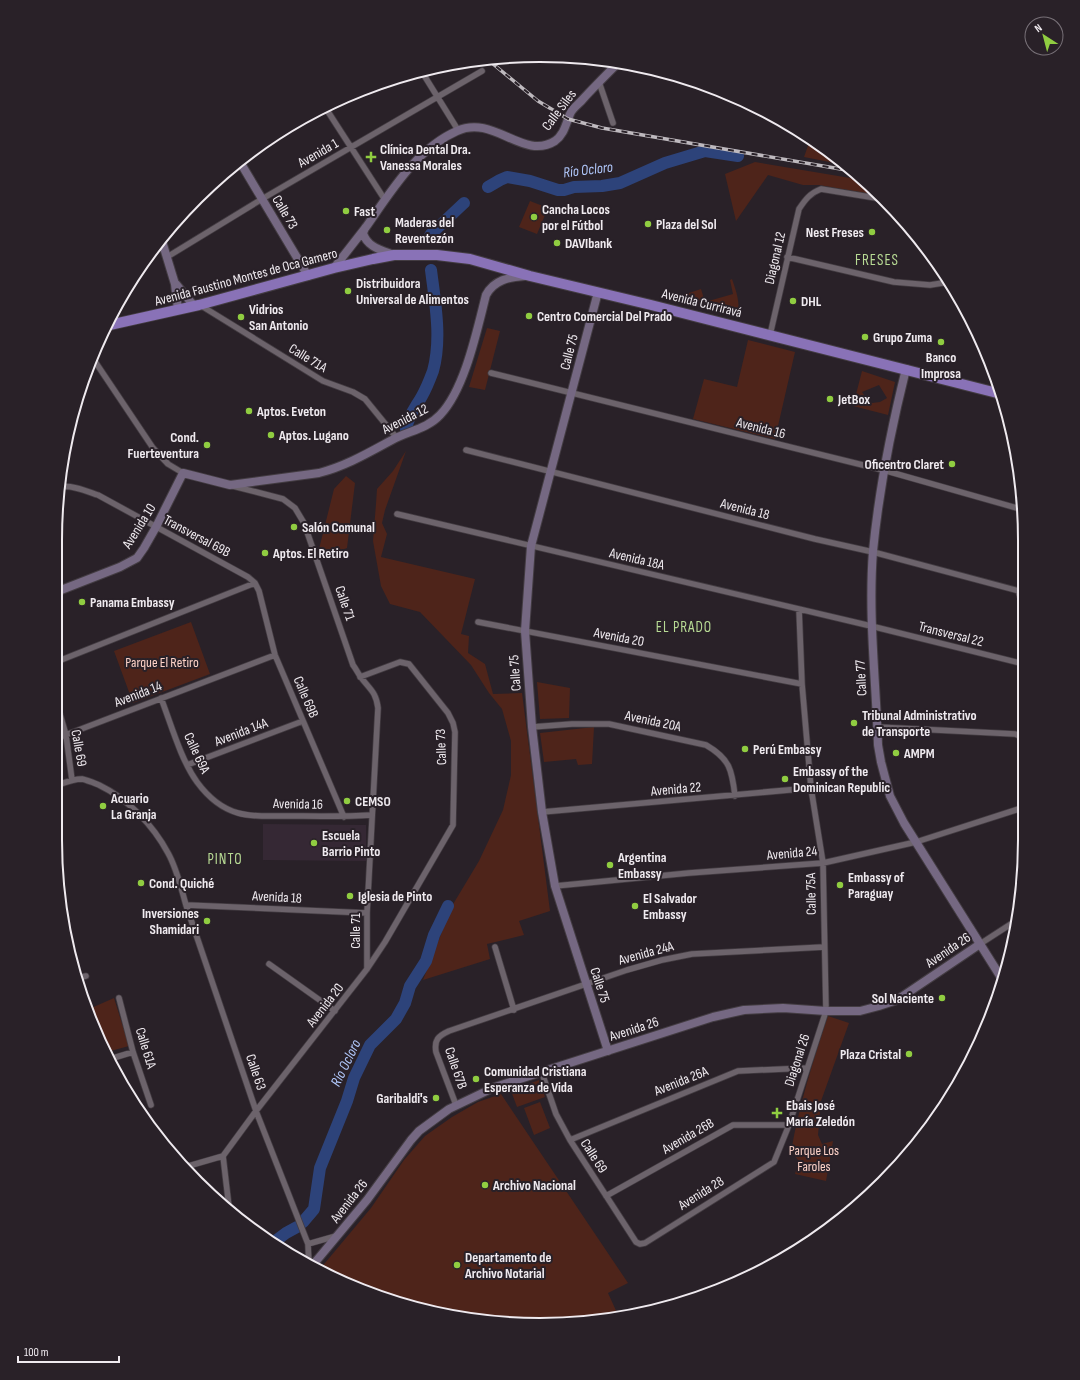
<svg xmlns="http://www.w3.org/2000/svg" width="1080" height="1380" viewBox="0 0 1080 1380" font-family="'Sofia Sans Condensed',sans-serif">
  <rect width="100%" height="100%" fill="#292128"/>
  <!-- built -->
  <path fill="#352834" d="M 263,824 L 366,825 L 366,861 L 263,860 Z"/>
  <!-- green -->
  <path fill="#4e241a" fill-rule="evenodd" d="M 810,140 L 835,155 L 845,165 L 804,157 Z
    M 755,162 L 862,180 L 877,195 L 819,185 L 803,185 L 768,175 L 736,221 L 725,174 Z
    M 530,201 L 548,208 L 537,234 L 519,227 Z
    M 732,279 C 736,291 741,303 737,315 L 674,298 L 701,289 L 705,302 L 733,294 L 730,280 Z
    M 487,328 L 500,331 L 485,390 L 469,387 Z
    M 748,340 L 795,352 L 775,439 L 693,419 L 704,379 L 737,387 Z
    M 862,371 L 895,382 L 888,415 L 853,406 ZM 879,385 L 887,398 L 880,402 L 872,403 L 866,398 L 862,392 Z
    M 406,451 L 385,510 L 382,523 L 387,534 L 381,557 L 475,579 L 461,634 L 469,636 L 468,653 L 485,664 L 493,694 L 522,693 L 550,911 L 519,921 L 524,935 L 487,944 L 490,959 L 423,980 L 452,906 L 479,861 L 503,810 L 511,775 L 511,741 L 502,709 L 489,693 L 471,665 L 420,612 L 390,604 L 381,586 L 373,541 L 376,504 L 377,489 L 393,471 Z
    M 346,476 L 355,483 L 347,548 L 321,558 L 318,553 L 334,489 Z
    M 191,622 L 210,674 L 133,703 L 114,651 Z
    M 537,682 L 570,688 L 569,718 L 540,719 Z
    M 594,727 L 592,764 L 578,765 L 576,759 L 544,762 L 540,733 Z
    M 114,998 L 129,1046 L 107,1052 L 89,1009 Z
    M 828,1016 L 849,1023 L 821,1101 L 818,1135 L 822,1144 L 833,1141 L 826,1181 L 795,1174 L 799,1161 L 791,1152 C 799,1105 813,1061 828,1016 Z
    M 539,1080 L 545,1097 L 517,1107 L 511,1091 Z
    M 501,1094 L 628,1283 L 608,1293 L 618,1315 L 540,1325 L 415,1309 L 320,1269 L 371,1208 L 404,1160 L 425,1136 L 452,1117 L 478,1102 Z
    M 540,1102 L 550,1128 L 534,1135 L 524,1108 Z"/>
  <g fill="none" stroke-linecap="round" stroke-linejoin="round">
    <!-- river -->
    <path stroke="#2d437a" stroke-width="12" d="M 488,187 L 500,180 L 507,177 L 530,181 L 558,190 L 564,190 L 574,187 L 602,186 L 620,183 L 665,163 L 705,151 L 738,156
      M 429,238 L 431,234 L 464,203
      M 406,429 C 408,416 416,407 422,396 C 426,389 430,379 433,371 C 442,339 435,302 431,270
      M 303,1222 L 314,1209 L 320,1168 L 347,1101 L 354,1078 L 370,1045 L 396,1019 L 405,1003 L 410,986 L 426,961 L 434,935 L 448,906
      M 274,1242 L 286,1233 L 297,1227"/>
    <!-- street casing -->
    <g stroke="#433c42" stroke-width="7">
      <path id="street" d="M 422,72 L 458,130
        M 599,82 L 613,123
        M 325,107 L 385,200
        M 167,257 L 262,199 L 482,71
        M 787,257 L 894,282 L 930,285 L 949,282
        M 200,305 L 323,381 L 353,392 L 365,399 L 396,437
        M 770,335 L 799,209 C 805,200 810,193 821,189 L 882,199
        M 92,357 L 153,448 L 168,464 L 183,473
        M 491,373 L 883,470 L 1024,510
        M 466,450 L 815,539 L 873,552 L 1019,591
        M 233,486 L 283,499 L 295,508 L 304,523 L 353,665 C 356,669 358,673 360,676 C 369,689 376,691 378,708 L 367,913 L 367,969
        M 60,487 C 72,485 86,491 98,495 L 248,577 L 255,583 L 259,591 L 275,655 L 344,817
        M 397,514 L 871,626 L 1024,664
        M 1024,586 L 1020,589 L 1019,593 L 1020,597 L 1024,599
        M 478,622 L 802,684
        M 56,662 L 255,583
        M 55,697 L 66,735 L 72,780
        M 161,698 C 171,724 181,760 197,782 C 208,797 220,808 238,813 C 251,817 267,816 281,816 C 311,816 342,817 372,815
        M 532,727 L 572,724 L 609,724 L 706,745 C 730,759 732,770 735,796
        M 877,727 L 1015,734 L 1025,738
        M 55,739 L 275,655
        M 187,765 L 303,721
        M 55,786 C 64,783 72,779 82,779 C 87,780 94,783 99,785 C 128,799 153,825 168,853 C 177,869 181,888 186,905 L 256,1111 L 308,1244 L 309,1265
        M 542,812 L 811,788
        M 555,886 L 689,873 L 823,863 L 916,842 L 1025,807
        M 186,905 L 367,913
        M 980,944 L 1017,920
        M 495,947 L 514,1010
        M 269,964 L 335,1011
        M 77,978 L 86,976
        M 119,998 L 133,1052 L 151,1105
        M 110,1059 L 133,1052
        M 542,1073 L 556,1114 L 570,1140 L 636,1242 L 640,1244 L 645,1243 L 774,1162 L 789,1125 L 826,1011 L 823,863 L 811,788 L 802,684 L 799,609
        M 456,1105 L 436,1052 C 434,1040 438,1036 449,1031 L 627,970 L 662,960 L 692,954 L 824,947
        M 570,1140 L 738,1071 L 807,1068
        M 223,1156 L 229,1207
        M 185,1167 L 223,1156 L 256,1111 L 367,969 L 385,942 L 453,825 L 455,732 L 453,723 L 448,713 L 409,664 L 400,662 L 360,677
        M 606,1196 L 733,1125 L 789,1125
        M 308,1244 L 336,1236"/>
    </g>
    <!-- secondary casing -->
    <g stroke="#433c42" stroke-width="10">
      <path id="secondary" d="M 240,162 L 308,276
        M 365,228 L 363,233 C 367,247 381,250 394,255
        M 161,238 L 175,284 L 178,310
        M 334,268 C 345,254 355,241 366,227 C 390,193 417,148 457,131 C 494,114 523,161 555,141 C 565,134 566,122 571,112 C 574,107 580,103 583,99 C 594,87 606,75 617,64
        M 176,284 L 194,306
        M 598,292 L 531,546 L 525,631 L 532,727 L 542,812 L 555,886 L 608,1051
        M 906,369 C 891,429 879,489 873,551 C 868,616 876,680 878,745 L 881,762 L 890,796 L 904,823 L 1002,979
        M 56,592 L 120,567 L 137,558 L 144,548 L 156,527 L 183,473 L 230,485 L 319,473 C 346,466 368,453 392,440 C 408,431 427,429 440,415 C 465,389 477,330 486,295 C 494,280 509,277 525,276
        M 312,1266 L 367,1200 L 411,1140 L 419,1131 L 449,1109 L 495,1087 L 713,1017 L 744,1010 L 783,1008 L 826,1011 L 860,1011 L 879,1006 L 897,1000 L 980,944"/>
    </g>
    <!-- highway casing -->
    <g stroke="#433c42" stroke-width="12">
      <path id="highway" d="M 105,326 L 199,305 L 334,268 L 373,259 L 394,255 L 437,255 L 470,259 L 530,276 L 651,305 L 1001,394"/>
    </g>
    <!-- street -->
    <use href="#street" stroke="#6c636b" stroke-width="5.5"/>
    <!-- secondary -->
    <use href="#secondary" stroke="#756882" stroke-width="8"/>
    <!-- highway -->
    <use href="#highway" stroke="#8972b7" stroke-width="10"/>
    <!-- rail casing -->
    <g stroke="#beb9be" stroke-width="3.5">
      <path id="rail" d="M 487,59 L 538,101 L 568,119 L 602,128 L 852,171"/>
    </g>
    <!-- rail -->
    <use href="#rail" stroke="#292128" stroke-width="2" stroke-dasharray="6" stroke-linecap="butt"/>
  </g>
  <!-- markers -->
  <g fill="#90cd41" stroke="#292128" stroke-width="1.5">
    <path d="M369 151h4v4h4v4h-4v4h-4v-4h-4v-4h4z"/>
    <circle cx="346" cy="211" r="4"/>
    <circle cx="534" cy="217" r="4"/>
    <circle cx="648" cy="224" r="4"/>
    <circle cx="387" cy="230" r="4"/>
    <circle cx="872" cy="232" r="4"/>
    <circle cx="557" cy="243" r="4"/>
    <circle cx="348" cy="291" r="4"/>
    <circle cx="793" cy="301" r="4"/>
    <circle cx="529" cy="316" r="4"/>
    <circle cx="241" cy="317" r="4"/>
    <circle cx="865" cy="337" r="4"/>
    <circle cx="941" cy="342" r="4"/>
    <circle cx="830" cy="399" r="4"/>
    <circle cx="249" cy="411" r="4"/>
    <circle cx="271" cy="435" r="4"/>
    <circle cx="207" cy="445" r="4"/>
    <circle cx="952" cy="464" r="4"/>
    <circle cx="294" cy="527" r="4"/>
    <circle cx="265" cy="553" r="4"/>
    <circle cx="82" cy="602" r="4"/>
    <circle cx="854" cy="723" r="4"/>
    <circle cx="745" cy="749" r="4"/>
    <circle cx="896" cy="753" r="4"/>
    <circle cx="785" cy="779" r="4"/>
    <circle cx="347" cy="801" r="4"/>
    <circle cx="103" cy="806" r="4"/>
    <circle cx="314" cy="843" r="4"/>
    <circle cx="610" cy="865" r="4"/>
    <circle cx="141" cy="883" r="4"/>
    <circle cx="840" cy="885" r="4"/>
    <circle cx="350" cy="896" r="4"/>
    <circle cx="635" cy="906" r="4"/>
    <circle cx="207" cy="921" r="4"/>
    <circle cx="942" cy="998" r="4"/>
    <circle cx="909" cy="1054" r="4"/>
    <circle cx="476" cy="1079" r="4"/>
    <circle cx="436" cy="1098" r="4"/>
    <path d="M775 1107h4v4h4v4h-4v4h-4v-4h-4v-4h4z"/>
    <circle cx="485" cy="1185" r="4"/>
    <circle cx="457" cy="1265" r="4"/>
  </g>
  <g text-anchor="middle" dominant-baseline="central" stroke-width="4" stroke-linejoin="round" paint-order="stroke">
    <!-- street labels -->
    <g font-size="14" fill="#efeaef" stroke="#292128">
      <text transform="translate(559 110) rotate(-53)">Calle Siles</text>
      <text transform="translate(318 153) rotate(-30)">Avenida 1</text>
      <text transform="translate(285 212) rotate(59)">Calle 73</text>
      <text transform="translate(775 258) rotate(-77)">Diagonal 12</text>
      <text transform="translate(246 277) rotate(-15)">Avenida Faustino Montes de Oca Gamero</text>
      <text transform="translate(702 303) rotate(14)">Avenida Curriravá</text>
      <text transform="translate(569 352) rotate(-76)">Calle 75</text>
      <text transform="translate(308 358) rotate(31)">Calle 71A</text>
      <text transform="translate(405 419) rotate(-27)">Avenida 12</text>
      <text transform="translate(761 428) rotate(14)">Avenida 16</text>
      <text transform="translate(745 509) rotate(14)">Avenida 18</text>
      <text transform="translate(139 526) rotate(-58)">Avenida 10</text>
      <text transform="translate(197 536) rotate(28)">Transversal 69B</text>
      <text transform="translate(637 559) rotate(13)">Avenida 18A</text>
      <text transform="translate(345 603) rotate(71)">Calle 71</text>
      <text transform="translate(951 634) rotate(14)">Transversal 22</text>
      <text transform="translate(619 637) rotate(11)">Avenida 20</text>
      <text transform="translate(515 673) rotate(-94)">Calle 75</text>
      <text transform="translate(861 678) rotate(-93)">Calle 77</text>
      <text transform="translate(138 694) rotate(-21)">Avenida 14</text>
      <text transform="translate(306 697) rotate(67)">Calle 69B</text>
      <text transform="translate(653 721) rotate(12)">Avenida 20A</text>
      <text transform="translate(241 732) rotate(-21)">Avenida 14A</text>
      <text transform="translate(441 747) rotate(-92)">Calle 73</text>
      <text transform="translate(79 748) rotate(80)">Calle 69</text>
      <text transform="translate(197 753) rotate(65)">Calle 69A</text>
      <text transform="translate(676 789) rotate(-5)">Avenida 22</text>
      <text transform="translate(298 804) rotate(1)">Avenida 16</text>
      <text transform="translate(792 853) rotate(-5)">Avenida 24</text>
      <text transform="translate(811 894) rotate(-91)">Calle 75A</text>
      <text transform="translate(277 897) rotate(3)">Avenida 18</text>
      <text transform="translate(355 931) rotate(-90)">Calle 71</text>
      <text transform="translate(948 950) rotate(-34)">Avenida 26</text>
      <text transform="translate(646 953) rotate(-15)">Avenida 24A</text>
      <text transform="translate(600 985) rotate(72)">Calle 75</text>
      <text transform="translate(325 1005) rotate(-52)">Avenida 20</text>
      <text transform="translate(634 1029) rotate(-18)">Avenida 26</text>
      <text transform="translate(146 1048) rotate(73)">Calle 61A</text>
      <text transform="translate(797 1060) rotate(-72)">Diagonal 26</text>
      <text transform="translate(456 1068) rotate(71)">Calle 67B</text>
      <text transform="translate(256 1072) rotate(71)">Calle 63</text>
      <text transform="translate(681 1081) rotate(-22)">Avenida 26A</text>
      <text transform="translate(688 1136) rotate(-30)">Avenida 26B</text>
      <text transform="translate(594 1156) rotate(57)">Calle 69</text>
      <text transform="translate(701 1193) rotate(-32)">Avenida 28</text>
      <text transform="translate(349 1201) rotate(-52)">Avenida 26</text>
    </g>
    <!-- poi labels -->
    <g font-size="14" font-weight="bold" fill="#efeaef" stroke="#292128" text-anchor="start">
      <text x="380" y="149">Clínica Dental Dra.<tspan x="380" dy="16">Vanessa Morales</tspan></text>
      <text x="542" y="209">Cancha Locos<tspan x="542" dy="16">por el Fútbol</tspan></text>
      <text x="354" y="211">Fast</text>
      <text x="395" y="222">Maderas del<tspan x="395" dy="16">Reventezón</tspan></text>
      <text x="656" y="224">Plaza del Sol</text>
      <text x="864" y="232" text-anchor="end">Nest Freses</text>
      <text x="565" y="243">DAVIbank</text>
      <text x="356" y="283">Distribuidora<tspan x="356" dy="16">Universal de Alimentos</tspan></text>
      <text x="801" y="301">DHL</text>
      <text x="249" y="309">Vidrios<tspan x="249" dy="16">San Antonio</tspan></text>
      <text x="537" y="316">Centro Comercial Del Prado</text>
      <text x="873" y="337">Grupo Zuma</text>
      <text x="941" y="357" text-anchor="middle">Banco<tspan x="941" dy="16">Improsa</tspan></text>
      <text x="838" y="399">JetBox</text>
      <text x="257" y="411">Aptos. Eveton</text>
      <text x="279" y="435">Aptos. Lugano</text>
      <text x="199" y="437" text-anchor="end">Cond.<tspan x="199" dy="16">Fuerteventura</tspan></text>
      <text x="944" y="464" text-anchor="end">Oficentro Claret</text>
      <text x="302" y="527">Salón Comunal</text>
      <text x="273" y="553">Aptos. El Retiro</text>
      <text x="90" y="602">Panama Embassy</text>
      <text x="862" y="715">Tribunal Administrativo<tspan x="862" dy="16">de Transporte</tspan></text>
      <text x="753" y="749">Perú Embassy</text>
      <text x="904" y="753">AMPM</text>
      <text x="793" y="771">Embassy of the<tspan x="793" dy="16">Dominican Republic</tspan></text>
      <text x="111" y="798">Acuario<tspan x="111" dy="16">La Granja</tspan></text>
      <text x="355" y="801">CEMSO</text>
      <text x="322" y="835">Escuela<tspan x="322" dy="16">Barrio Pinto</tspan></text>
      <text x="618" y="857">Argentina<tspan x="618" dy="16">Embassy</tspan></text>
      <text x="848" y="877">Embassy of<tspan x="848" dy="16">Paraguay</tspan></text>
      <text x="149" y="883">Cond. Quiché</text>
      <text x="358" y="896">Iglesia de Pinto</text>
      <text x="643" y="898">El Salvador<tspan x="643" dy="16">Embassy</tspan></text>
      <text x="199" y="913" text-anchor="end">Inversiones<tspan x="199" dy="16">Shamidari</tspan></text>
      <text x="934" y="998" text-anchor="end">Sol Naciente</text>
      <text x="901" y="1054" text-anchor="end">Plaza Cristal</text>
      <text x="484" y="1071">Comunidad Cristiana<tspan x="484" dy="16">Esperanza de Vida</tspan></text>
      <text x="428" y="1098" text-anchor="end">Garibaldi's</text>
      <text x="786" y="1105">Ebais José<tspan x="786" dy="16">María Zeledón</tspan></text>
      <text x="493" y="1185">Archivo Nacional</text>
      <text x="465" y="1257">Departamento de<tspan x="465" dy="16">Archivo Notarial</tspan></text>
    </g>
    <!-- park labels -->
    <g font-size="14" fill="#fdd2c7" stroke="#292128">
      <text x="162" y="662">Parque El Retiro</text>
      <text x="814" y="1150">Parque Los<tspan x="814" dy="16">Faroles</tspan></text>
    </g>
    <!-- water labels -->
    <g font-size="15" font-style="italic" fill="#b0c7fa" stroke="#292128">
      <text transform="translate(588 170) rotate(-7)">Río Ocloro</text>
      <text transform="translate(346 1063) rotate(-64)">Río Ocloro</text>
    </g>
    <!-- neighbourhood labels -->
    <g font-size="15" letter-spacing="1" fill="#b7da94" stroke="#292128">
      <text x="877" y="260">FRESES</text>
      <text x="684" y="627">EL PRADO</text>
      <text x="225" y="859">PINTO</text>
    </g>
  </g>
  <!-- crop -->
  <path d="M0 0H1080V1380H0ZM540 62H540A478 478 0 0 1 1018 540V840A478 478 0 0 1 540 1318H540A478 478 0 0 1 62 840V540A478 478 0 0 1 540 62Z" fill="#292128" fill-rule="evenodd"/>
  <path fill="none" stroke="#efeaef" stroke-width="2" d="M540 62H540A478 478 0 0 1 1018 540V840A478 478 0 0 1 540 1318H540A478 478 0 0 1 62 840V540A478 478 0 0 1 540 62Z"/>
  <!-- north arrow -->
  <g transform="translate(1044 36) rotate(324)"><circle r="19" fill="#292128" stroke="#787178"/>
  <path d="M0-3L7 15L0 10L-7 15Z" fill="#90cd41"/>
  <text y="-6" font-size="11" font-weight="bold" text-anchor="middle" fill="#efeaef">N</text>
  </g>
  <!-- scale -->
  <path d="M18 1356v6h101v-6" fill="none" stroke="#efeaef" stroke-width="2"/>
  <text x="24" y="1356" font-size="12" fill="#efeaef" stroke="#292128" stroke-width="3" paint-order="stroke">100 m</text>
</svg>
